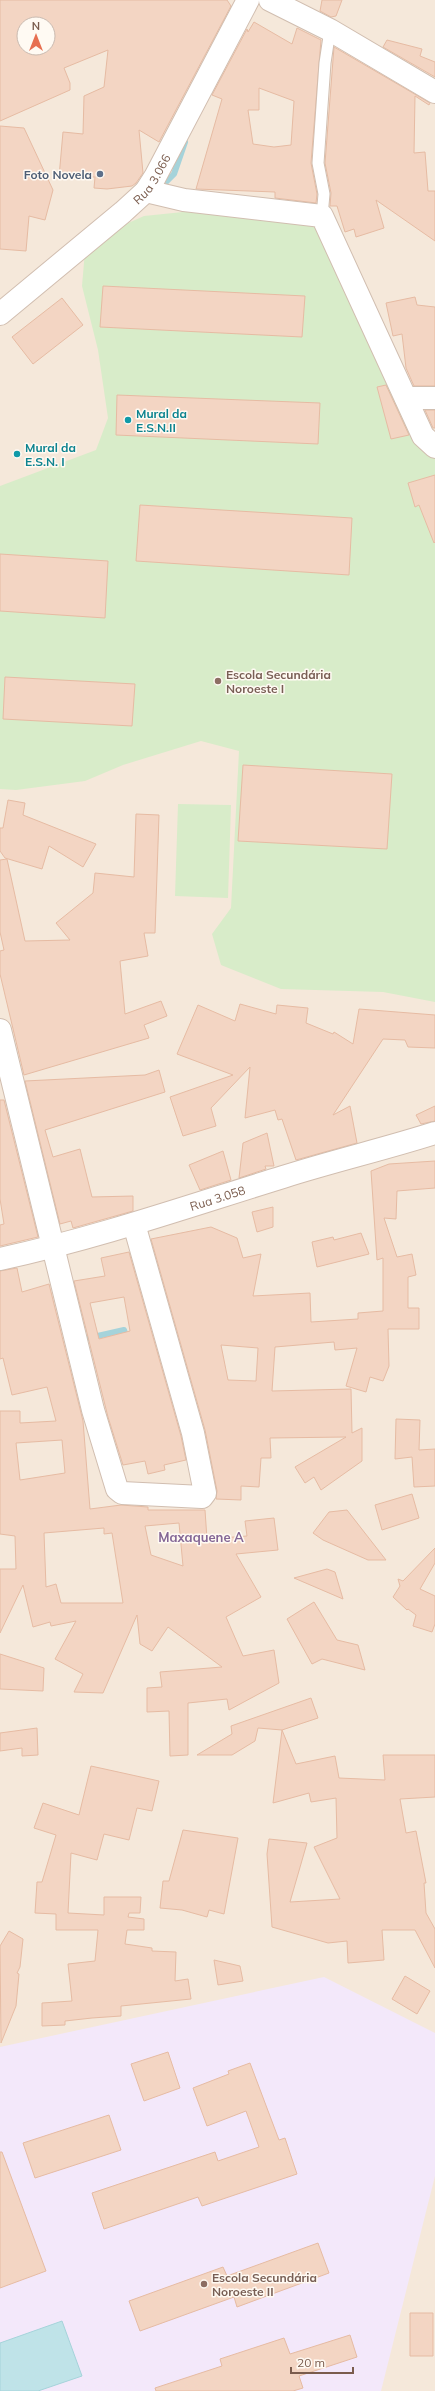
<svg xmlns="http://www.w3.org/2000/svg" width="435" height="2391" viewBox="0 0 435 2391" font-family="Mulish,sans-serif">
  <rect width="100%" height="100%" fill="#fdf6ec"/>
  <!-- residential -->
  <path fill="#f5e8da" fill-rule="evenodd" d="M 0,0 L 435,0 L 435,2391 L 0,2391 ZM 24,24 L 48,24 L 48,48 L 24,48 Z"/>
  <!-- education -->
  <path fill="#f3e8fa" d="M 324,1977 L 435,2033 L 435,2176 L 381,2391 L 0,2391 L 0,2047 Z"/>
  <!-- green -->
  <path fill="#d8ecc9" d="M 262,204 L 309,214 L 435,444 L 435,1002 L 383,992 L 281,989 L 221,965 L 212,934 L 231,908 L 239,751 L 201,741 L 123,765 L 85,781 L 16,790 L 0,789 L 0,486 L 96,450 L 108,418 L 98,350 L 82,286 L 85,251 L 117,228 L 144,216 Z
    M 178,804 L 231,805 L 228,898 L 175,896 Z"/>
  <!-- water -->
  <path fill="#bfe3e8" stroke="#a5d3da" d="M 62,2321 L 82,2376 L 38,2391 L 0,2391 L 0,2343 Z"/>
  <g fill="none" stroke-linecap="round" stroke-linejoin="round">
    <!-- stream -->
    <path stroke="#a5d3da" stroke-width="6" d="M 159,189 L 174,174 L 185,142
      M 80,1340 L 124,1330 L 127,1339"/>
  </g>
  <!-- building -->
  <path fill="#f3d5c3" stroke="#e6bba3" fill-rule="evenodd" d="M 0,0 L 227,0 L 231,6 L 159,142 L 139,130 L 143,173 L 136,183 L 132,186 L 107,189 L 94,188 L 95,177 L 59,177 L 63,132 L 83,134 L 84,96 L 104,87 L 108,50 L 64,68 L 70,83 L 70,90 L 0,121 ZM 24,24 L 48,24 L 48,48 L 24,48 Z
    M 322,0 L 342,0 L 336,16 L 331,17 L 320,11 Z
    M 254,22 L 292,44 L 297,28 L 321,40 L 311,163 L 317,194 L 316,203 L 275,198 L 275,192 L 196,189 L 222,99 L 212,95 L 247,29 L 248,32 ZM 259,88 L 294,101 L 291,145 L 274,147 L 253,144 L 248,110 L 259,110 Z
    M 387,40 L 422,49 L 420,56 L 435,62 L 435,77 L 383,47 Z
    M 334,47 L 430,103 L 429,105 L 415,96 L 414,153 L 425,152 L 428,191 L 435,191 L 435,241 L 376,200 L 384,228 L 356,237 L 354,229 L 345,232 L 337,206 L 330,206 L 331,193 L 325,163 Z
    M 0,126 L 24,128 L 53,190 L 45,220 L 29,216 L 26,251 L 0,249 Z
    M 103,286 L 305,296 L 302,337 L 100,327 Z
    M 415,297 L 417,305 L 435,307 L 435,386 L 414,386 L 406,368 L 402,334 L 393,336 L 386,303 Z
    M 62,298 L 83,325 L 33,364 L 12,337 Z
    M 386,385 L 409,435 L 391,439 L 377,387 Z
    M 117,395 L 320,403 L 318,444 L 116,435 Z
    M 425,410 L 435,410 L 435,428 L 433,428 Z
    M 435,475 L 435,542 L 434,543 L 419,505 L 415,507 L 408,483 Z
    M 140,505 L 352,518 L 349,575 L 136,561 Z
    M 0,554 L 108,561 L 105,618 L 0,611 Z
    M 5,677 L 135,684 L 132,726 L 3,719 Z
    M 243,765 L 392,774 L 387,849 L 238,841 Z
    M 8,800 L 25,803 L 23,815 L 96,844 L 83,867 L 49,846 L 42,869 L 5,858 L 0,851 L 0,828 L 3,828 Z
    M 136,814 L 159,815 L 155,933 L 144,933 L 148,956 L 120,961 L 125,1014 L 161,1001 L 167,1016 L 144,1025 L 149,1038 L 24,1075 L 0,974 L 0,951 L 4,950 L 0,932 L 0,860 L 7,859 L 25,941 L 70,940 L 56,923 L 93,893 L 95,873 L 134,877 Z
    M 240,1004 L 276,1014 L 277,1005 L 308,1008 L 306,1023 L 333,1034 L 334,1032 L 353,1044 L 359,1009 L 435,1015 L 435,1048 L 408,1047 L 405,1040 L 383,1039 L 333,1115 L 350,1106 L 357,1143 L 296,1160 L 282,1119 L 278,1120 L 275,1110 L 245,1118 L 250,1067 L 211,1108 L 216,1126 L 183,1136 L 170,1097 L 233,1075 L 177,1054 L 198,1005 L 235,1021 Z
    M 159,1070 L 165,1092 L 45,1130 L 53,1157 L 80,1149 L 92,1197 L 133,1196 L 133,1211 L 73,1228 L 71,1221 L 60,1224 L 25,1081 L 145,1075 Z
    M 0,1100 L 4,1100 L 38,1237 L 0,1246 L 0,1225 L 4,1224 L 0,1199 Z
    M 435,1106 L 435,1121 L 421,1124 L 416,1115 Z
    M 267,1133 L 274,1166 L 265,1166 L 266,1169 L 239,1178 L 243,1143 Z
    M 223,1151 L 231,1180 L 200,1190 L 189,1165 Z
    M 435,1161 L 435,1188 L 397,1191 L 396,1219 L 384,1218 L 397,1257 L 412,1254 L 416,1275 L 408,1277 L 408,1308 L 419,1308 L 419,1329 L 388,1329 L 389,1366 L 383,1381 L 370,1377 L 366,1392 L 346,1386 L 357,1348 L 335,1350 L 334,1342 L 275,1347 L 272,1391 L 351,1389 L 352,1433 L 362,1428 L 362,1461 L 321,1490 L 314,1477 L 305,1483 L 295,1467 L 346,1437 L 270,1438 L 271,1458 L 261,1458 L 259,1487 L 241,1486 L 241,1500 L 216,1499 L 217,1491 L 205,1430 L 151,1239 L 211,1227 L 237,1238 L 243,1258 L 261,1254 L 253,1296 L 310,1293 L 311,1322 L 358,1319 L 358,1313 L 383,1311 L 383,1258 L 377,1260 L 371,1171 L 389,1164 ZM 221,1345 L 258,1348 L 256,1381 L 228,1380 Z
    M 273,1207 L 273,1227 L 257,1232 L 252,1212 Z
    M 361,1233 L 369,1254 L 317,1267 L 312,1242 L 333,1237 L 334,1240 Z
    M 129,1252 L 181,1436 L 186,1460 L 164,1465 L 165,1470 L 148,1474 L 145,1461 L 123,1465 L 108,1417 L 74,1281 L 105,1276 L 101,1258 ZM 124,1297 L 130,1331 L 99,1339 L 90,1303 Z
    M 17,1268 L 22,1292 L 49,1284 L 83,1421 L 90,1509 L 121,1505 L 148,1507 L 148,1510 L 205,1510 L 207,1539 L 247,1536 L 245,1521 L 274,1518 L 278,1550 L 236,1554 L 261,1597 L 226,1617 L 243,1656 L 274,1650 L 279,1683 L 229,1710 L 227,1699 L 188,1703 L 188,1755 L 170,1756 L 169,1711 L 147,1712 L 147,1688 L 162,1687 L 160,1672 L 222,1667 L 168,1627 L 152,1651 L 140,1644 L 137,1615 L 103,1693 L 74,1692 L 83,1674 L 55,1659 L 76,1621 L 51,1626 L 50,1622 L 33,1627 L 23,1585 L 0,1633 L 0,1569 L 16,1569 L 15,1536 L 0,1534 L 0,1411 L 20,1411 L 20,1423 L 56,1421 L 47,1387 L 12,1395 L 3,1358 L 0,1359 L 0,1271 ZM 62,1440 L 65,1473 L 20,1480 L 16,1443 ZM 179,1523 L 183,1566 L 151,1555 L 145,1526 ZM 104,1528 L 104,1534 L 112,1533 L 123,1603 L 61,1603 L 56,1584 L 46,1587 L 44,1533 Z
    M 396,1419 L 420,1420 L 419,1450 L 435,1449 L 435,1486 L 414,1487 L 412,1457 L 395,1459 Z
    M 412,1494 L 419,1518 L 382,1530 L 375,1505 Z
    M 347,1510 L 386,1560 L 368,1560 L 323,1540 L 313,1533 L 329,1512 Z
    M 435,1548 L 435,1563 L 420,1589 L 435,1596 L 435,1624 L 432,1632 L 413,1626 L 416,1615 L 408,1609 L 407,1610 L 393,1597 L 400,1586 L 398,1579 L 403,1581 Z
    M 327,1569 L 335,1572 L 343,1599 L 294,1578 Z
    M 314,1602 L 337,1640 L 358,1645 L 365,1670 L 322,1659 L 312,1664 L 287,1619 Z
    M 0,1654 L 44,1668 L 43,1691 L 0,1689 Z
    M 311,1698 L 318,1718 L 282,1730 L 296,1764 L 335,1756 L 339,1778 L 385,1780 L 383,1755 L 435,1755 L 435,1797 L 400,1799 L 406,1833 L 416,1831 L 426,1883 L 424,1883 L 426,1913 L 435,1929 L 435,1968 L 415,1930 L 382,1930 L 384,1960 L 348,1963 L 347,1941 L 328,1943 L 272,1927 L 267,1854 L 269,1839 L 307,1843 L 290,1902 L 340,1899 L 314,1847 L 337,1838 L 336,1798 L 311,1802 L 309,1793 L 273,1803 L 282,1730 L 258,1728 L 255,1741 L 232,1755 L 197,1755 L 232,1734 L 231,1726 Z
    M 37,1728 L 38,1755 L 22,1756 L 22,1748 L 0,1751 L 0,1733 Z
    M 91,1766 L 159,1781 L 152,1811 L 137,1808 L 129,1840 L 104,1834 L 97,1860 L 71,1853 L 68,1913 L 104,1915 L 104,1897 L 141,1897 L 140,1913 L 129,1913 L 128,1917 L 144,1919 L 144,1930 L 127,1930 L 125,1944 L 152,1948 L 152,1951 L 176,1952 L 175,1981 L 188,1979 L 191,1999 L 121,2006 L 121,2016 L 92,2018 L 65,2021 L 65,2025 L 42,2026 L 42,2003 L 72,2001 L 68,1964 L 95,1961 L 98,1930 L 56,1930 L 56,1914 L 35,1913 L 37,1882 L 42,1882 L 56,1835 L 34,1828 L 43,1803 L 79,1815 Z
    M 183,1830 L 238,1838 L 224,1914 L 209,1910 L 207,1917 L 182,1910 L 160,1908 L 163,1881 L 169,1881 Z
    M 9,1931 L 23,1939 L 20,1967 L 17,1973 L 19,1974 L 16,2006 L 1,2043 L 0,1946 Z
    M 214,1960 L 240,1966 L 243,1981 L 218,1985 Z
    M 405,1976 L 430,1991 L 417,2014 L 392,1999 Z
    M 168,2052 L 180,2088 L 144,2101 L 131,2064 Z
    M 250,2063 L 279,2140 L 285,2138 L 297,2174 L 202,2206 L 198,2197 L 104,2229 L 92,2193 L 215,2152 L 218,2161 L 259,2147 L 246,2111 L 207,2126 L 193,2088 L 229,2074 L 228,2071 Z
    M 109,2115 L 121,2150 L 35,2178 L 23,2143 Z
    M 0,2152 L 2,2152 L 46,2271 L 0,2288 Z
    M 318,2243 L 329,2273 L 237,2307 L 234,2297 L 140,2331 L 129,2301 L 223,2267 L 227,2276 Z
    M 410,2313 L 433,2313 L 433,2356 L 410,2356 Z
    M 350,2335 L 357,2357 L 299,2376 L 303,2388 L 293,2391 L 156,2391 L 155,2388 L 222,2366 L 220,2359 L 284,2338 L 290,2354 Z"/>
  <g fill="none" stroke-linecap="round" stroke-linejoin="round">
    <!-- service casing -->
    <g stroke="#d1beb0" stroke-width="13">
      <path id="service" d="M 322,216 L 324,194 L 318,163 L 325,63 L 330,30"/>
    </g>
    <!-- minor casing -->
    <g stroke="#d1beb0" stroke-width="24">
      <g id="minor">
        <path d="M 270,0 L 330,30 L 435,92"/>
        <path d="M 146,191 L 184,200 L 322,216 L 423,436 L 435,447"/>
        <path id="s1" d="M 0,314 L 123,212 L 146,191 L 155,177 L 248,0"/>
        <path d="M 406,398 L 435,398"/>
        <path d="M 0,1030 L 93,1410 L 117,1489 L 122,1493 L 202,1497 L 205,1493 L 193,1433 L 134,1224"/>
        <path id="s2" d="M 0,1259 C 97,1238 189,1206 283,1177 C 333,1161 385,1149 435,1133"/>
      </g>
    </g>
    <!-- service -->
    <use href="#service" stroke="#fff" stroke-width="11"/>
    <!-- minor -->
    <use href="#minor" stroke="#fff" stroke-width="22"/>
  </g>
  <!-- markers -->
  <circle fill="#5c6f8a" stroke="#fffaf3" stroke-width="1.5" cx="100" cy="174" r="4"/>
  <g fill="#0f9aa8" stroke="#fffaf3" stroke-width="1.5">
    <circle cx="128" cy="420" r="4"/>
    <circle cx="17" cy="454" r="4"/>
  </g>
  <g fill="#8d6e63" stroke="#fffaf3" stroke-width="1.5">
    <circle cx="218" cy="681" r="4"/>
    <circle cx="204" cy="2284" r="4"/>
  </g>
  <g text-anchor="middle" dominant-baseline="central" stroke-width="3" stroke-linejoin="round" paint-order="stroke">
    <!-- service labels -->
    <g font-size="12" font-weight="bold" fill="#4e5e75" stroke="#fffaf3" text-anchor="end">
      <text x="92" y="174">Foto Novela</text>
    </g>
    <!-- street labels -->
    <g font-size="12" fill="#7a5c4d" stroke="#fffaf3">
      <text stroke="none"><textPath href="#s1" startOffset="204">Rua 3.066</textPath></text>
      <text stroke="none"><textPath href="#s2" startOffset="226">Rua 3.058</textPath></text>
    </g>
    <!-- culture labels -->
    <g font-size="12" font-weight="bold" fill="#0d838f" stroke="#fffaf3" text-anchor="start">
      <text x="136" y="413">Mural da<tspan x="136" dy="14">E.S.N.II</tspan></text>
      <text x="25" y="447">Mural da<tspan x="25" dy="14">E.S.N. I</tspan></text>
    </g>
    <!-- education labels -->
    <g font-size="12" font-weight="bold" fill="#785e54" stroke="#fffaf3" text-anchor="start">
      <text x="226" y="674">Escola Secundária<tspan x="226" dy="14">Noroeste I</tspan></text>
      <text x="212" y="2277">Escola Secundária<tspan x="212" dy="14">Noroeste II</tspan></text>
    </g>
    <!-- neighbourhood labels -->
    <g font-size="13" font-weight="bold" fill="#846695" stroke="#fffaf3">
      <text x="201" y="1537">Maxaquene A</text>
    </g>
  </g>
  <!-- north arrow -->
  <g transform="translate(36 36)"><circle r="19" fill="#fffaf3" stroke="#cabbb1"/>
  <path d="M0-3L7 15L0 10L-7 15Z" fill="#e76f51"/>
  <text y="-6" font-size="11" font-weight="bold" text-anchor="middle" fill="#7a5c4d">N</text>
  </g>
  <!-- scale -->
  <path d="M291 2367v6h62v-6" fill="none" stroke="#7a5c4d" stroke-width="2"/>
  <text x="297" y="2367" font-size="12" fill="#7a5c4d" stroke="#fffaf3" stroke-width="3" paint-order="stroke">20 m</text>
</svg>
